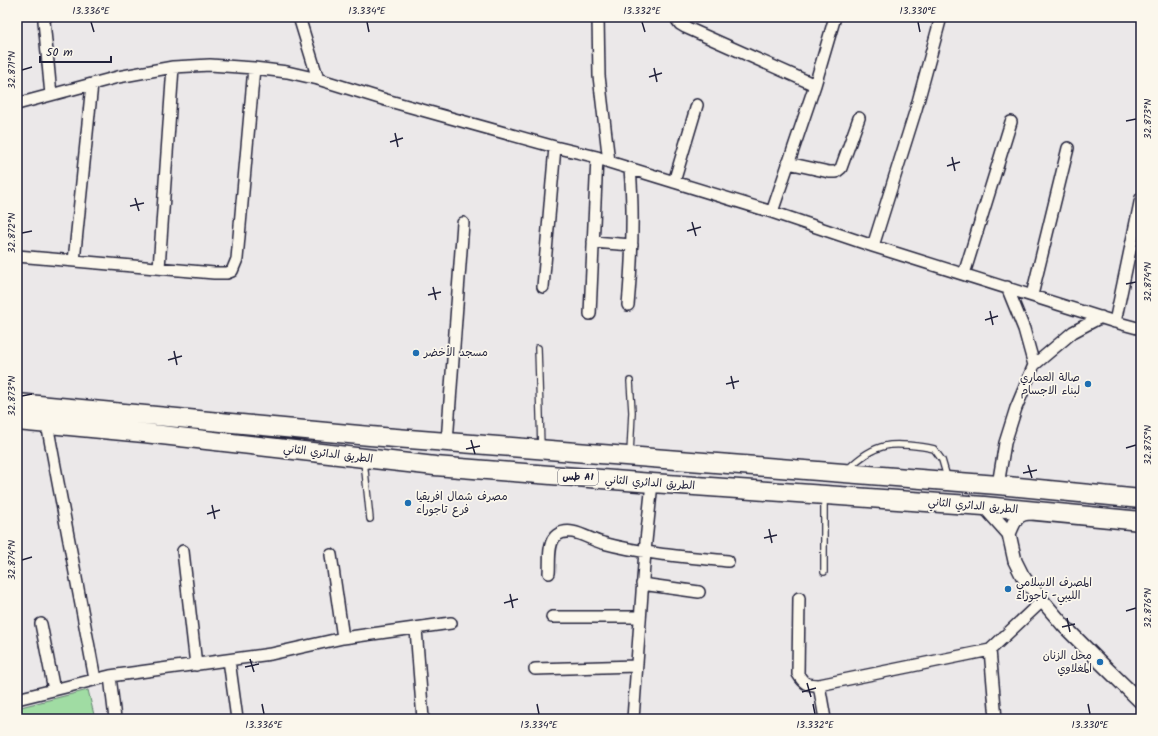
<svg xmlns="http://www.w3.org/2000/svg" width="1158" height="736" viewBox="0 0 1158 736" font-family="Kalam,'Playpen Sans Arabic',sans-serif">
  <rect width="100%" height="100%" fill="#ebe8e9"/>
  <filter id="ink" filterUnits="userSpaceOnUse"><feTurbulence type="fractalNoise" baseFrequency=".025" numOctaves="2"/><feDisplacementMap in="SourceGraphic" scale="8" xChannelSelector="R" yChannelSelector="G"/><feConvolveMatrix kernelMatrix="1 2 1 2 8 2 1 2 1" color-interpolation-filters="sRGB"/></filter>
  <g filter="url(#ink)">
    <!-- green -->
    <path fill="#a0dca3" stroke="#617f6f" d="M 88,690 L 95,719 L 17,719 L 17,708 Z"/>
    <g fill="none" stroke-linecap="round" stroke-linejoin="round">
      <!-- service casing -->
      <g stroke="#22223b" stroke-width="8">
        <path id="service" d="M 538,348 L 541,448
          M 630,381 L 632,412 L 630,454
          M 364,461 L 370,519
          M 848,469 C 858,459 871,449 885,446 C 896,443 922,446 934,449 L 942,460 L 947,477
          M 824,497 L 824,572"/>
      </g>
      <!-- minor casing -->
      <g stroke="#22223b" stroke-width="14">
        <path id="minor" d="M 46,17 L 44,21 L 51,95
          M 299,17 L 318,79
          M 598,17 L 599,76 L 609,162
          M 677,17 L 677,20 L 680,24 L 685,27 L 815,85
          M 17,104 L 118,77 L 173,67 L 210,65 L 254,68 L 287,72 L 318,79 L 386,100 L 555,147 L 597,157 L 609,162 L 772,212 L 873,246 L 1115,322 L 1141,329
          M 788,163 L 829,172 L 836,172 L 841,168 L 859,118
          M 674,182 L 697,105
          M 772,212 L 815,85 L 835,17
          M 593,242 L 632,245
          M 873,246 L 916,109 L 941,17
          M 17,256 L 214,273 L 227,273 L 232,271 L 237,259 L 254,68
          M 74,261 L 92,84
          M 159,268 L 173,67
          M 964,274 L 1011,122
          M 543,287 L 555,147
          M 1007,287 L 1024,329 L 1034,365
          M 1032,295 L 1068,148
          M 628,305 C 632,260 634,214 630,169
          M 590,314 L 597,157
          M 1115,322 L 1141,198
          M 47,424 L 95,679
          M 447,442 L 463,223
          M 998,485 L 1005,443 L 1016,408 L 1034,365 L 1073,332 L 1101,317
          M 183,551 L 196,665
          M 331,555 L 343,638
          M 549,573 C 550,562 547,542 557,535 C 572,525 589,540 603,543 C 644,554 687,557 728,561
          M 642,584 L 699,592
          M 799,598 L 798,674 C 804,684 806,685 819,685 L 990,650 L 1042,601
          M 552,617 L 640,617
          M 41,624 L 54,690
          M 416,629 L 423,719
          M 990,650 L 996,719
          M 229,660 L 237,719
          M 535,669 L 636,666
          M 110,676 L 115,719
          M 819,685 L 825,719
          M 17,699 L 110,676 L 271,654 L 343,638 L 451,623
          M 633,719 L 645,551 L 652,483"/>
      </g>
      <!-- tertiary casing -->
      <g stroke="#22223b" stroke-width="16">
        <path id="tertiary" d="M 984,506 L 1009,534 L 1015,561 L 1022,575 L 1029,585 L 1064,626 L 1097,659 L 1141,702
          M 1009,534 C 1014,522 1016,513 1031,513"/>
      </g>
      <!-- trunk casing -->
      <g stroke="#22223b" stroke-width="21">
        <path id="trunk" d="M 17,403 L 370,436 L 998,485 L 1141,499
          M 17,421 L 144,433 L 435,466 L 652,483 L 984,506 L 1141,521"/>
      </g>
      <!-- service -->
      <use href="#service" stroke="#fbf7ec" stroke-width="5.5"/>
      <!-- minor -->
      <use href="#minor" stroke="#fbf7ec" stroke-width="11"/>
      <!-- tertiary -->
      <use href="#tertiary" stroke="#fbf7ec" stroke-width="13"/>
      <!-- trunk -->
      <use href="#trunk" stroke="#fbf7ec" stroke-width="18"/>
    </g>
  </g>
  <!-- ticks -->
  <path fill="none" stroke="#22223b" stroke-width="1.5" d="M 91,22 L 94,32M 367,22 L 369,32M 642,22 L 645,32M 918,22 L 920,32M 654,68 L 657,82M 22,70 L 32,67M 649,77 L 662,73M 1126,121 L 1136,119M 395,133 L 398,147M 390,142 L 403,138M 952,157 L 955,171M 947,166 L 960,162M 135,198 L 139,211M 130,206 L 144,203M 692,222 L 696,236M 687,231 L 701,227M 22,233 L 32,231M 1126,284 L 1136,282M 433,287 L 436,300M 428,295 L 441,292M 990,311 L 993,325M 985,320 L 998,316M 174,351 L 177,365M 168,360 L 182,356M 731,376 L 734,389M 726,384 L 739,381M 22,396 L 32,394M 471,440 L 475,454M 1126,448 L 1136,445M 466,449 L 480,446M 1028,465 L 1032,478M 1023,473 L 1037,470M 212,505 L 215,519M 207,514 L 220,510M 769,529 L 772,543M 764,538 L 777,535M 22,560 L 32,557M 510,594 L 513,608M 504,603 L 518,599M 1126,611 L 1136,608M 1067,618 L 1070,632M 1062,627 L 1075,624M 250,659 L 254,672M 245,667 L 259,664M 807,683 L 811,697M 802,692 L 816,688M 262,704 L 264,714M 537,704 L 539,714M 813,704 L 815,714M 1088,704 L 1090,714"/>
  <!-- markers -->
  <g fill="#1f6fb2" stroke="#fbf7ec" stroke-width="1.5">
    <circle cx="416" cy="353" r="4"/>
    <circle cx="1088" cy="384" r="4"/>
    <circle cx="408" cy="503" r="4"/>
    <circle cx="1008" cy="589" r="4"/>
    <circle cx="1100" cy="662" r="4"/>
  </g>
  <g text-anchor="middle" dominant-baseline="central" stroke-width="3.5" stroke-linejoin="round" paint-order="stroke">
    <!-- shield labels -->
    <rect fill="#fbf7ec" stroke="#636270" stroke-width="1" x="558" y="469" width="40" height="16" rx="3"/>
    <g font-size="10" font-weight="bold" fill="#22223b">
      <text x="578" y="477">طس A1</text>
    </g>
    <!-- poi labels -->
    <g font-size="11" fill="#22223b" stroke="#fbf7ec" text-anchor="start">
      <text x="424" y="353">مسجد الأخضر</text>
      <text x="1080" y="378" text-anchor="end">صالة العماري<tspan x="1080" dy="13">لبناء الاجسام</tspan></text>
      <text x="416" y="497">مصرف شمال افريقيا<tspan x="416" dy="13">فرع تاجوراء</tspan></text>
      <text x="1016" y="583">المصرف الاسلامي<tspan x="1016" dy="13">الليبي- تاجوراء</tspan></text>
      <text x="1092" y="656" text-anchor="end">محل الزنان<tspan x="1092" dy="13">المغلاوي</tspan></text>
    </g>
    <!-- street labels -->
    <g font-size="11" fill="#22223b" stroke="#fbf7ec">
      <text transform="translate(328 454) rotate(7)">الطريق الدائري الثاني</text>
      <text transform="translate(650 483) rotate(4)">الطريق الدائري الثاني</text>
      <text transform="translate(973 506) rotate(5)">الطريق الدائري الثاني</text>
    </g>
  </g>
  <!-- margin -->
  <rect width="1158" height="736" fill="none" stroke="#fbf7ec" stroke-width="44"/>
  <!-- scale -->
  <path d="M40 56v6h71v-6" fill="none" stroke="#22223b" stroke-width="2"/>
  <text x="46" y="56" font-size="12" fill="#22223b" stroke="#fbf7ec" stroke-width="3" paint-order="stroke">50 m</text>
  <rect x="22" y="22" width="1114" height="692" fill="none" stroke="#22223b" stroke-width="1.5"/>
  <g font-size="10" text-anchor="middle" fill="#22223b">
    <text x="91" y="14">13.336°E</text>
    <text x="367" y="14">13.334°E</text>
    <text x="642" y="14">13.332°E</text>
    <text x="918" y="14">13.330°E</text>
    <text transform="translate(11 70) rotate(-90)" y="4">32.871°N</text>
    <text transform="translate(1147 119) rotate(-90)" y="4">32.873°N</text>
    <text transform="translate(11 233) rotate(-90)" y="4">32.872°N</text>
    <text transform="translate(1147 282) rotate(-90)" y="4">32.874°N</text>
    <text transform="translate(11 396) rotate(-90)" y="4">32.873°N</text>
    <text transform="translate(1147 445) rotate(-90)" y="4">32.875°N</text>
    <text transform="translate(11 560) rotate(-90)" y="4">32.874°N</text>
    <text transform="translate(1147 608) rotate(-90)" y="4">32.876°N</text>
    <text x="264" y="728">13.336°E</text>
    <text x="539" y="728">13.334°E</text>
    <text x="815" y="728">13.332°E</text>
    <text x="1090" y="728">13.330°E</text>
  </g>
</svg>
